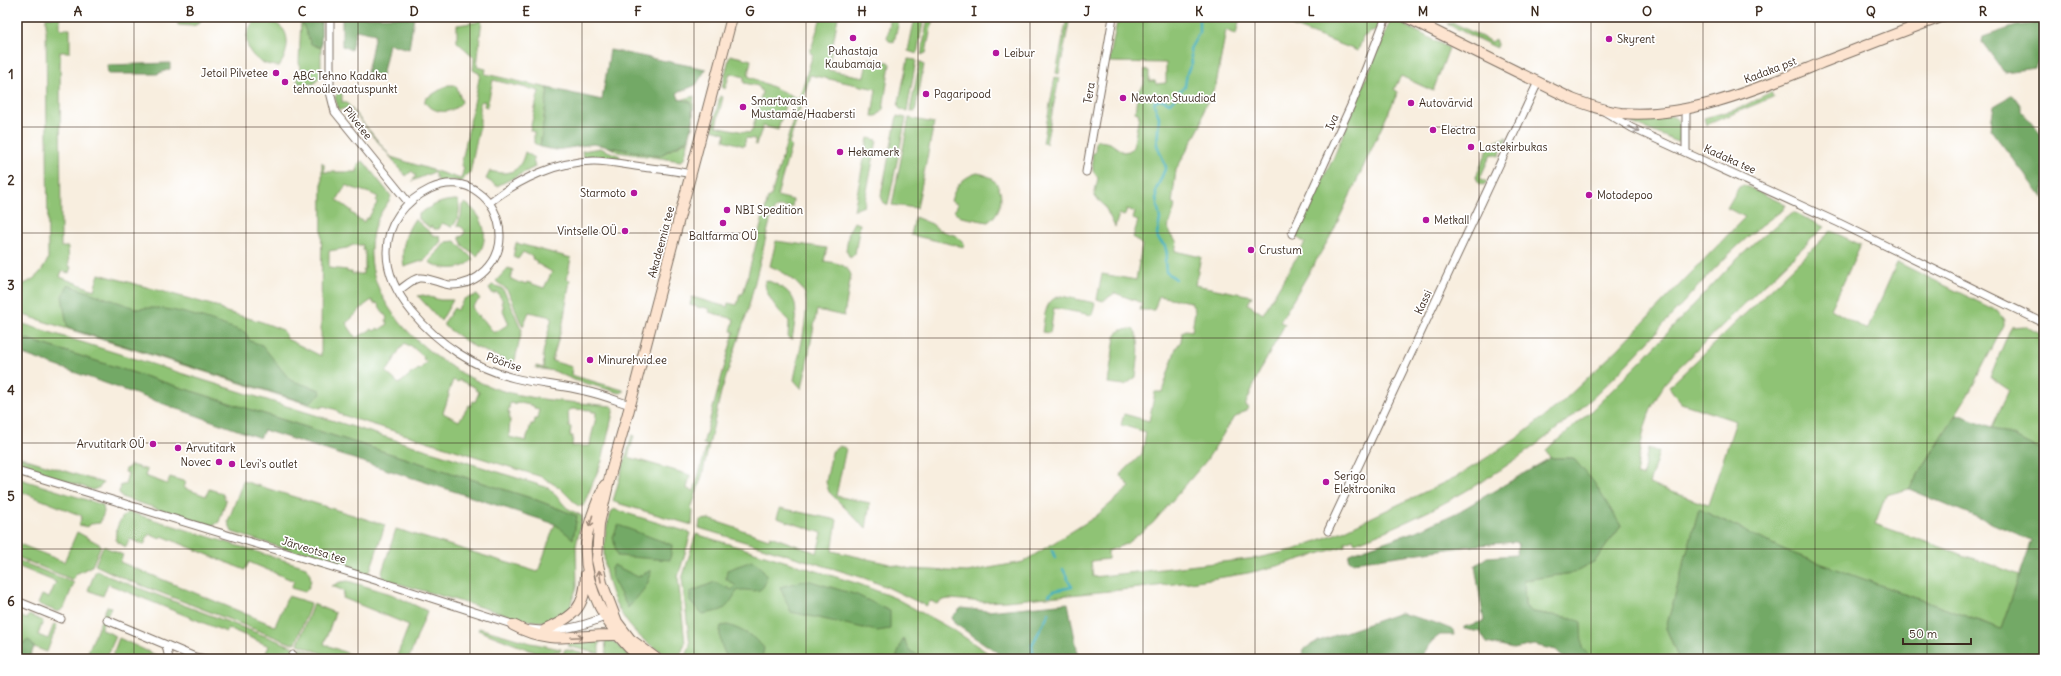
<svg xmlns="http://www.w3.org/2000/svg" width="2061" height="676" viewBox="0 0 2061 676" font-family="Delius,sans-serif">
  <rect width="100%" height="100%" fill="#fff"/>
  <filter id="ink" filterUnits="userSpaceOnUse"><feTurbulence type="fractalNoise" baseFrequency=".025" numOctaves="2"/><feDisplacementMap in="SourceGraphic" scale="8" xChannelSelector="R" yChannelSelector="G"/><feConvolveMatrix kernelMatrix="1 2 1 2 8 2 1 2 1" color-interpolation-filters="sRGB"/></filter>
  <filter id="wash" filterUnits="userSpaceOnUse"><feTurbulence type="fractalNoise" baseFrequency=".012" numOctaves="4" result="noise"/><feDisplacementMap in="SourceGraphic" scale="16" xChannelSelector="R" yChannelSelector="G"/><feGaussianBlur stdDeviation="0.9" result="paint"/><feColorMatrix in="noise" values="0 0 0 0 0 0 0 0 0 0 0 0 0 0 0 0 0 1.4 0 .05"/><feComposite in="paint" operator="in"/></filter>
  <g filter="url(#wash)">
    <rect width="100%" height="100%" fill="#f8eedf"/>
    <!-- green -->
    <path fill="#8fc374" stroke="#657649" fill-rule="evenodd" d="M 46,17 L 60,17 L 60,29 L 70,29 L 70,52 L 60,52 L 61,247 L 68,247 L 69,266 L 71,267 L 69,273 L 62,271 L 60,277 L 94,290 L 99,274 L 219,307 L 223,311 L 262,322 L 283,330 L 287,339 L 321,356 L 322,162 L 324,164 L 324,172 L 357,172 L 358,164 L 362,161 L 364,162 L 391,196 C 390,201 385,206 382,211 C 375,222 371,236 371,249 C 368,314 446,374 503,391 C 538,401 575,402 611,406 L 614,408 L 602,461 L 583,506 L 578,506 L 560,488 L 542,477 L 339,414 L 337,410 L 324,406 L 320,408 L 17,313 L 17,286 C 32,283 42,273 48,259 ZM 346,185 C 357,191 366,190 378,197 L 376,201 L 377,203 L 368,219 L 366,218 L 364,222 L 355,217 L 355,215 L 351,213 L 352,211 L 337,200 ZM 353,245 L 363,245 L 363,250 L 365,251 L 365,269 L 363,270 L 363,274 L 352,274 L 352,272 L 347,272 L 347,270 L 329,268 L 329,251 L 347,248 ZM 372,300 L 374,304 L 377,303 L 387,318 L 386,320 L 388,324 L 379,330 L 378,328 L 374,331 L 372,329 L 356,338 L 346,323 C 357,315 360,307 372,300 ZM 405,343 L 409,346 L 410,345 L 424,357 L 423,359 L 427,362 L 419,370 L 418,369 L 414,373 L 413,372 L 399,384 L 386,372 C 395,362 395,353 405,343 ZM 453,380 L 458,382 L 459,380 L 476,388 L 475,390 L 479,392 L 475,402 L 473,401 L 471,406 L 469,405 L 459,421 L 443,413 L 449,395 L 448,394 ZM 516,402 L 534,406 L 534,408 L 539,409 L 537,419 L 535,419 L 534,424 L 531,424 L 526,441 L 509,437 L 510,419 L 509,418 L 510,413 L 508,413 L 510,403 L 515,404 ZM 572,409 L 591,410 L 592,412 L 596,412 C 596,425 591,432 590,446 L 572,446 L 573,436 L 570,436 L 571,427 L 569,427 L 568,411 Z
      M 177,17 L 202,17 L 200,23 L 193,26 L 178,25 Z
      M 287,17 L 321,17 L 321,69 L 324,71 L 314,84 L 297,83 L 298,77 L 302,72 L 299,63 L 301,20 Z
      M 478,17 L 482,17 L 477,67 L 486,69 L 485,74 L 548,88 L 540,147 L 534,143 L 534,132 L 530,130 L 539,91 L 493,80 L 487,107 L 484,106 L 485,101 L 480,102 L 480,124 L 470,173 L 465,176 L 462,182 L 450,180 L 438,182 L 434,172 L 412,181 L 416,176 L 412,171 L 406,176 L 352,110 L 346,108 L 339,110 L 335,97 L 338,93 L 342,93 L 342,102 L 346,102 L 391,157 L 461,179 L 464,167 L 461,166 L 480,74 L 473,70 L 474,57 L 457,42 L 457,25 L 478,22 Z
      M 821,17 L 838,17 L 828,70 L 864,77 L 868,58 L 888,62 L 890,64 L 883,109 L 877,116 L 872,116 L 876,89 L 810,75 L 789,144 L 791,146 L 777,196 L 793,200 L 792,207 L 777,207 L 772,213 L 748,310 L 721,392 L 702,476 L 691,509 L 693,511 L 692,525 L 617,503 L 613,501 L 632,435 L 634,436 L 628,457 L 690,475 L 687,489 L 694,491 L 707,445 L 703,444 L 734,332 L 731,331 L 734,319 L 709,312 L 710,309 L 702,307 L 701,308 L 690,305 L 692,297 L 727,307 L 728,303 L 737,305 L 740,294 L 743,294 L 768,198 L 771,196 L 798,103 L 787,98 L 778,130 L 763,126 L 756,145 L 755,145 L 755,139 L 746,138 L 744,146 L 724,140 L 726,133 L 712,129 L 720,96 L 723,97 L 716,126 L 749,133 L 752,131 L 762,92 L 758,86 L 744,83 L 744,77 L 730,73 L 725,89 L 722,87 L 730,55 L 751,60 L 748,76 L 799,99 L 813,54 L 810,53 Z
      M 888,17 L 900,17 L 894,42 L 889,41 L 887,38 L 890,23 Z
      M 915,17 L 924,17 L 917,54 L 908,51 Z
      M 928,17 L 933,17 L 926,53 L 921,55 Z
      M 1067,17 L 1070,17 L 1059,74 L 1056,73 Z
      M 1118,17 L 1240,17 L 1236,35 L 1226,30 L 1216,85 L 1204,108 L 1201,125 L 1176,170 L 1172,204 L 1175,205 C 1172,222 1161,228 1177,242 L 1175,251 L 1201,257 L 1195,285 L 1252,296 L 1248,304 L 1263,314 L 1305,243 L 1294,235 L 1333,159 L 1390,21 L 1397,21 L 1449,48 L 1433,91 L 1401,76 L 1394,89 L 1398,92 L 1333,232 L 1280,322 L 1285,324 L 1258,375 L 1245,406 L 1249,408 L 1233,419 L 1206,461 L 1153,523 L 1126,544 L 1108,551 L 1108,559 L 1091,561 L 1093,577 L 1257,558 L 1293,550 L 1343,531 L 1458,476 L 1516,439 L 1560,404 L 1618,349 L 1745,217 L 1727,208 L 1739,187 L 1744,185 L 1786,205 L 1783,210 C 1725,248 1675,315 1626,365 C 1551,444 1458,505 1355,543 L 1353,539 L 1345,542 L 1345,546 C 1313,555 1281,566 1248,573 C 1169,587 1086,593 1006,601 L 984,602 L 950,599 L 943,600 L 937,604 L 931,601 L 926,606 L 887,587 L 864,578 L 699,528 L 700,520 L 709,519 L 769,539 L 770,536 L 817,553 L 822,533 L 777,518 L 780,508 L 837,520 L 832,551 L 912,569 L 967,572 L 1023,562 L 1095,517 L 1130,487 L 1120,475 L 1142,454 L 1146,432 L 1121,425 L 1124,414 L 1149,421 L 1155,392 L 1162,392 L 1176,348 L 1181,341 L 1182,332 L 1186,330 L 1192,331 L 1195,311 L 1191,302 L 1159,296 L 1154,310 L 1140,310 L 1142,303 L 1115,293 L 1103,301 L 1097,299 L 1102,274 L 1136,280 L 1142,245 L 1133,237 L 1138,221 L 1133,219 L 1135,212 L 1127,209 L 1124,216 L 1119,214 L 1115,227 L 1104,205 L 1094,196 L 1098,178 L 1093,171 L 1092,153 L 1095,153 L 1096,140 L 1110,143 L 1123,152 L 1129,151 L 1133,147 L 1139,117 L 1138,113 L 1135,112 L 1138,91 L 1144,84 L 1145,69 L 1149,71 L 1149,81 L 1155,81 L 1156,84 L 1166,83 L 1166,63 L 1109,62 Z
      M 1268,17 L 1382,17 L 1378,28 L 1363,37 L 1358,51 Z
      M 263,18 C 270,21 278,23 283,29 C 291,39 286,58 279,66 C 252,66 236,41 255,20 Z
      M 1454,23 L 1492,42 L 1495,39 L 1497,44 L 1497,48 L 1447,24 Z
      M 908,59 L 916,60 L 907,111 L 900,109 L 898,106 Z
      M 920,61 L 924,65 L 915,112 L 910,111 Z
      M 1055,77 L 1059,78 L 1046,144 L 1043,143 Z
      M 448,85 L 454,85 L 457,88 L 462,102 C 451,115 436,114 425,103 L 425,99 Z
      M 1771,92 L 1773,97 L 1706,125 L 1704,118 L 1738,109 Z
      M 694,96 L 693,123 L 684,159 L 681,161 L 618,152 L 609,147 L 659,156 L 687,141 L 693,120 L 691,102 L 681,100 Z
      M 897,116 L 906,118 L 888,205 L 883,202 L 881,195 Z
      M 1670,116 C 1683,119 1680,130 1680,141 L 1678,142 L 1632,123 L 1635,118 Z
      M 909,118 L 934,123 L 917,208 L 892,205 Z
      M 1507,137 L 1499,156 L 1491,154 L 1480,178 L 1487,182 L 1484,185 L 1479,184 L 1476,177 L 1490,144 Z
      M 868,138 L 877,140 L 864,206 L 854,210 Z
      M 600,148 L 620,156 L 619,159 L 599,156 L 583,157 L 582,151 Z
      M 525,152 L 535,158 L 533,160 L 535,167 L 497,186 L 486,179 L 490,171 C 510,176 520,172 525,152 Z
      M 977,173 C 1005,176 1008,208 988,222 L 961,217 L 954,211 L 957,207 L 957,204 L 951,201 C 955,186 963,177 977,173 Z
      M 457,200 C 462,208 458,221 452,227 L 442,223 L 439,229 L 434,229 L 431,226 L 430,228 L 419,219 L 419,214 C 431,206 441,200 457,200 Z
      M 465,203 C 484,215 491,238 477,256 L 463,246 L 459,237 L 463,236 L 465,231 L 462,227 L 457,226 L 461,216 L 462,205 Z
      M 1793,212 L 1824,227 L 1673,373 C 1645,409 1643,432 1636,475 L 1643,476 L 1648,448 L 1659,452 L 1649,484 L 1708,505 L 1736,421 L 1681,403 L 1669,387 L 1831,231 L 1861,245 L 1831,309 L 1867,330 L 1897,263 L 1899,263 L 1997,311 L 2004,320 L 2004,325 L 1969,393 L 1909,489 L 1886,495 L 1875,524 L 2020,575 L 2001,629 L 1789,552 L 1699,509 L 1666,628 L 1679,659 L 1593,659 L 1582,648 L 1572,618 L 1532,612 L 1525,606 L 1524,580 L 1573,573 L 1595,561 L 1621,526 L 1573,458 L 1550,458 L 1546,450 L 1589,413 L 1643,359 L 1731,265 L 1760,238 Z
      M 915,217 L 932,224 L 939,230 L 957,236 L 964,243 L 964,247 L 911,235 Z
      M 414,220 L 416,220 L 433,235 L 439,236 L 441,241 L 425,260 L 404,267 C 401,250 404,235 414,220 Z
      M 854,222 L 860,224 L 855,254 L 850,258 L 846,250 L 849,231 Z
      M 455,241 L 473,259 C 463,272 441,270 429,262 L 446,242 Z
      M 776,241 L 827,248 L 824,261 C 834,263 847,263 851,275 L 844,316 L 817,310 L 802,389 L 794,380 C 797,363 812,305 804,292 C 796,280 784,272 770,266 Z
      M 516,243 L 571,258 L 567,279 L 570,280 L 563,323 L 552,361 L 572,367 L 571,375 L 623,390 L 623,392 L 620,393 L 574,380 L 554,371 L 536,368 L 536,366 L 544,368 L 543,353 L 552,317 L 529,312 L 523,326 C 515,315 514,296 504,287 C 501,284 498,284 496,281 L 508,268 L 513,270 L 511,279 L 520,283 L 521,282 L 526,284 L 527,282 L 544,288 L 552,272 L 536,263 L 537,261 L 532,259 L 533,257 L 523,252 L 518,259 L 513,257 Z
      M 766,280 C 801,293 798,306 792,339 L 788,338 L 789,321 C 781,314 761,291 766,280 Z
      M 492,285 L 502,288 C 511,302 515,317 522,330 L 515,360 L 512,363 L 473,346 L 444,326 L 444,323 L 454,308 L 457,310 L 464,299 L 477,295 L 480,299 L 472,307 L 477,316 L 479,315 L 481,320 L 483,319 L 494,333 L 509,324 L 502,308 L 504,307 L 501,302 L 503,301 L 497,292 L 493,294 L 489,288 Z
      M 423,295 L 440,300 L 453,300 L 441,321 L 418,296 Z
      M 1061,296 L 1095,303 L 1092,315 L 1054,308 L 1050,333 L 1042,332 C 1045,317 1044,299 1061,296 Z
      M 17,322 L 549,488 L 567,508 L 582,516 L 576,546 L 577,587 L 571,603 L 572,609 C 554,622 548,623 525,620 L 386,580 L 382,577 L 382,572 L 396,529 L 538,572 L 555,524 L 573,538 L 577,516 L 534,499 L 17,336 Z
      M 2025,326 L 2044,336 L 2044,451 L 1992,427 L 2009,390 L 1990,377 L 2011,327 Z
      M 1133,329 C 1143,341 1137,363 1136,377 L 1125,385 L 1108,383 L 1115,337 L 1120,330 Z
      M 839,446 L 846,448 L 836,496 L 870,503 L 866,529 L 829,492 L 826,482 L 832,452 Z
      M 17,456 L 103,483 L 100,487 L 93,490 L 17,465 Z
      M 131,465 L 147,470 L 145,476 L 167,484 L 170,477 L 186,482 L 184,488 L 206,496 L 209,489 L 222,493 L 226,501 L 219,522 L 212,526 L 121,497 L 119,492 L 121,485 L 125,485 L 128,473 L 125,472 L 126,469 Z
      M 17,478 L 103,505 L 104,512 L 100,523 L 91,524 L 87,527 L 79,525 L 82,516 L 17,490 Z
      M 243,481 L 385,525 L 370,571 L 366,574 L 232,532 L 228,522 Z
      M 613,509 L 691,533 L 678,577 L 685,643 L 679,659 C 671,658 664,653 657,649 C 611,623 591,556 613,509 Z
      M 129,512 L 306,567 C 312,576 313,584 305,592 L 291,588 L 294,581 L 249,562 L 245,570 L 162,536 L 160,539 L 149,534 L 144,545 L 130,539 L 126,547 L 116,541 C 114,531 120,516 129,512 Z
      M 77,532 L 101,545 L 92,566 L 76,574 L 73,580 L 17,557 L 17,543 L 64,562 Z
      M 696,534 L 859,584 L 895,598 L 955,631 L 997,659 L 685,659 L 690,645 L 682,579 Z
      M 103,546 L 123,555 L 120,562 L 275,626 L 288,596 L 311,603 L 296,643 L 290,643 L 125,579 L 95,565 Z
      M 17,560 L 74,583 L 64,608 L 58,612 L 38,604 L 42,595 L 49,598 L 56,582 L 17,566 Z
      M 96,570 L 110,577 L 294,647 L 289,659 L 263,659 L 269,646 L 228,628 L 226,632 L 108,584 L 103,596 L 88,590 Z
      M 348,581 L 391,594 L 427,611 L 409,658 L 404,659 L 397,656 L 409,625 L 343,598 L 344,591 L 332,586 L 340,582 Z
      M 313,604 L 335,613 L 324,644 L 362,659 L 336,659 L 298,644 Z
      M 107,606 L 111,607 L 101,629 L 116,636 L 106,659 L 85,659 Z
      M 17,614 L 26,619 L 29,615 L 43,621 L 38,635 L 48,639 L 54,624 L 57,625 L 47,652 L 34,647 L 29,659 L 17,659 Z
      M 479,628 L 531,643 L 561,649 L 560,652 L 555,651 L 550,658 L 478,630 Z
      M 119,638 L 162,658 L 163,659 L 111,659 Z
      M 605,639 L 614,642 L 633,659 C 627,659 607,662 606,653 C 605,648 606,644 605,639 Z
      M 599,640 L 599,654 L 568,646 L 568,643 Z
      M 298,647 L 330,659 L 294,659 Z
      M 565,649 L 603,659 L 561,659 Z"/>
    <!-- forest -->
    <path fill="#73a966" stroke="#576a42" d="M 287,17 L 321,17 L 321,48 L 311,44 L 301,20 Z
      M 342,17 L 414,17 L 409,49 L 389,44 L 382,76 L 367,73 L 375,34 L 356,30 L 351,50 L 342,46 Z
      M 2041,23 C 2048,39 2041,53 2035,68 L 2004,72 L 1982,42 L 1983,37 L 2016,26 Z
      M 610,50 L 706,69 L 696,85 L 677,93 L 679,99 L 691,102 L 693,120 L 687,140 L 659,156 L 593,144 L 556,150 L 540,147 L 548,88 L 602,100 Z
      M 170,63 L 170,69 L 157,74 L 108,74 L 107,65 Z
      M 2013,95 L 2021,106 L 2021,111 L 2044,138 L 2044,199 L 1990,129 L 1994,106 Z
      M 68,285 L 138,309 C 169,303 215,323 245,332 L 250,341 L 262,345 L 290,380 L 320,390 L 321,394 L 310,402 L 305,402 L 75,330 L 67,326 L 62,296 Z
      M 17,336 L 534,499 L 577,516 L 573,539 L 555,524 L 264,430 L 260,438 L 17,352 Z
      M 1957,414 L 1992,427 L 2044,451 L 2044,659 L 1679,659 L 1666,628 L 1699,509 L 1789,552 L 2001,629 L 2032,540 L 1909,489 Z
      M 1550,458 L 1573,458 L 1593,481 L 1621,526 L 1595,561 L 1573,573 L 1524,580 L 1525,606 L 1532,612 L 1572,618 L 1581,622 L 1582,648 L 1593,659 L 1565,659 L 1556,650 L 1534,645 L 1513,649 L 1487,643 L 1480,632 L 1464,629 L 1464,627 L 1484,621 L 1475,566 L 1487,557 L 1516,555 L 1519,545 L 1516,542 C 1461,545 1407,556 1352,562 L 1348,559 L 1349,554 L 1416,531 L 1458,512 Z
      M 618,525 L 672,545 L 670,560 L 617,556 L 613,537 Z
      M 752,561 C 758,563 762,568 765,574 C 767,577 767,580 765,583 C 760,597 748,587 737,591 C 725,611 726,610 703,614 L 690,602 L 690,592 L 715,582 L 732,590 L 736,586 L 726,579 L 727,570 Z
      M 614,565 L 638,577 L 651,570 C 651,585 637,597 628,608 L 612,578 L 611,568 Z
      M 807,580 L 857,595 L 890,611 L 890,629 L 877,631 L 791,612 L 780,587 Z
      M 1068,603 L 1079,659 L 1007,659 L 954,623 L 952,617 L 961,608 L 988,611 Z
      M 1400,613 L 1433,622 L 1453,630 L 1454,635 L 1440,635 L 1432,641 L 1420,659 L 1301,659 L 1304,649 L 1316,642 Z
      M 728,625 C 742,630 754,636 764,648 L 762,658 L 727,658 C 722,647 718,639 721,626 Z
      M 903,638 L 910,651 L 925,659 L 896,659 Z
      M 29,640 L 34,647 L 29,659 L 17,659 L 17,646 Z"/>
    <g fill="none" stroke-linecap="round" stroke-linejoin="round">
      <!-- stream -->
      <path stroke="#44b1c0" stroke-width="2.5" d="M 1176,279 L 1166,272 L 1165,262 L 1167,254 L 1165,246 L 1158,239 L 1157,234 L 1160,219 L 1156,198 L 1156,190 L 1166,167 L 1157,145 L 1159,117 L 1154,104 L 1155,101 L 1160,99 L 1170,103 L 1185,86 L 1187,73 L 1192,63 L 1190,49 L 1199,33 L 1199,21 L 1201,17
        M 1052,550 L 1055,558
        M 1049,595 L 1053,591 L 1072,587 L 1063,569
        M 1034,659 L 1032,645 L 1049,613"/>
    </g>
  </g>
  <g filter="url(#ink)">
    <g fill="none" stroke-linecap="round" stroke-linejoin="round">
      <!-- minor casing -->
      <g stroke="#7d6f62" stroke-width="9">
        <path id="minor" d="M 330,17 L 330,92 L 335,112 L 408,202
          M 1908,17 L 1911,28
          M 1686,108 L 1686,152
          M 1605,112 L 1632,128 L 1839,223 L 2044,323
          M 1086,172 L 1113,17
          M 490,202 C 518,180 557,161 594,161 C 610,161 626,165 642,167 C 658,169 675,170 691,174
          M 1292,234 L 1353,101 L 1386,17
          M 398,291 C 404,287 412,279 419,278 C 429,277 440,284 450,285 C 477,286 501,262 500,235 C 499,198 465,172 430,189 C 405,201 387,223 387,252 C 387,275 398,295 412,312 C 438,343 474,368 514,378 C 537,384 562,385 585,391 C 600,394 615,400 630,405
          M 17,471 L 375,580 L 518,626
          M 1328,531 L 1538,82
          M 17,601 L 61,619
          M 107,620 L 195,657 L 206,659
          M 530,629 C 558,633 583,627 609,615
          M 166,645 L 169,659
          M 291,659 L 293,655"/>
      </g>
      <!-- secondary casing -->
      <g stroke="#7d6f62" stroke-width="12">
        <path id="secondary" d="M 1406,17 L 1572,99 C 1588,105 1604,111 1621,113 C 1687,119 1759,88 1819,64 C 1860,48 1900,32 1941,17
          M 605,485 C 596,503 588,523 586,543 C 583,588 608,631 641,659
          M 513,625 C 551,646 576,634 617,635
          M 545,630 C 573,617 586,608 586,574
          M 657,659 L 630,639 L 617,622 L 602,583 L 597,560 L 599,524 L 611,472 L 628,413 L 732,17"/>
      </g>
      <!-- minor -->
      <use href="#minor" stroke="#fff" stroke-width="7"/>
      <!-- secondary -->
      <use href="#secondary" stroke="#fde4d0" stroke-width="10"/>
    </g>
    <!-- one-way arrows -->
    <defs><path id="oneway-shaft" d="M-6 0H5M1.5-3L5.5 0L1.5 3" fill="none" stroke-width="1.6" stroke-linecap="round" stroke-linejoin="round"/></defs>
    <use stroke="#a79f9a" href="#oneway-shaft" transform="translate(1634 129) rotate(27)"/>
    <g stroke="#9c8777">
      <use href="#oneway-shaft" transform="translate(591 521) rotate(105)"/>
      <use href="#oneway-shaft" transform="translate(600 576) rotate(-100)"/>
      <use href="#oneway-shaft" transform="translate(577 637) rotate(-3)"/>
    </g>
  </g>
  <!-- grid -->
  <path fill="none" stroke="#3b2a1e" stroke-width="1" stroke-opacity="0.55" d="M 134,17 L 134,659M 246,17 L 246,659M 358,17 L 358,659M 470,17 L 470,659M 582,17 L 582,659M 694,17 L 694,659M 806,17 L 806,659M 918,17 L 918,659M 1030,17 L 1030,659M 1143,17 L 1143,659M 1255,17 L 1255,659M 1367,17 L 1367,659M 1479,17 L 1479,659M 1591,17 L 1591,659M 1703,17 L 1703,659M 1815,17 L 1815,659M 1927,17 L 1927,659M 17,127 L 2044,127M 17,233 L 2044,233M 17,338 L 2044,338M 17,443 L 2044,443M 17,549 L 2044,549"/>
  <!-- markers -->
  <g fill="#b5179e" stroke="#fff" stroke-width="1.5">
    <circle cx="853" cy="38" r="4"/>
    <circle cx="1609" cy="39" r="4"/>
    <circle cx="996" cy="53" r="4"/>
    <circle cx="276" cy="73" r="4"/>
    <circle cx="285" cy="82" r="4"/>
    <circle cx="926" cy="94" r="4"/>
    <circle cx="1123" cy="98" r="4"/>
    <circle cx="1411" cy="103" r="4"/>
    <circle cx="743" cy="107" r="4"/>
    <circle cx="1433" cy="130" r="4"/>
    <circle cx="1471" cy="147" r="4"/>
    <circle cx="840" cy="152" r="4"/>
    <circle cx="634" cy="193" r="4"/>
    <circle cx="1589" cy="195" r="4"/>
    <circle cx="727" cy="210" r="4"/>
    <circle cx="1426" cy="220" r="4"/>
    <circle cx="723" cy="223" r="4"/>
    <circle cx="625" cy="231" r="4"/>
    <circle cx="1251" cy="250" r="4"/>
    <circle cx="590" cy="360" r="4"/>
    <circle cx="153" cy="444" r="4"/>
    <circle cx="178" cy="448" r="4"/>
    <circle cx="219" cy="462" r="4"/>
    <circle cx="232" cy="464" r="4"/>
    <circle cx="1326" cy="482" r="4"/>
  </g>
  <g text-anchor="middle" dominant-baseline="central" stroke-width="3.5" stroke-linejoin="round" paint-order="stroke">
    <!-- poi labels -->
    <g font-size="11" fill="#3b2a1e" stroke="#fff" text-anchor="start">
      <text x="1617" y="39">Skyrent</text>
      <text x="853" y="51" text-anchor="middle">Puhastaja<tspan x="853" dy="13">Kaubamaja</tspan></text>
      <text x="1004" y="53">Leibur</text>
      <text x="268" y="73" text-anchor="end">Jetoil Pilvetee</text>
      <text x="293" y="76">ABC Tehno Kadaka<tspan x="293" dy="13">tehnoülevaatuspunkt</tspan></text>
      <text x="934" y="94">Pagaripood</text>
      <text x="1131" y="98">Newton Stuudiod</text>
      <text x="751" y="101">Smartwash<tspan x="751" dy="13">Mustamäe/Haabersti</tspan></text>
      <text x="1419" y="103">Autovärvid</text>
      <text x="1441" y="130">Electra</text>
      <text x="1479" y="147">Lastekirbukas</text>
      <text x="848" y="152">Hekamerk</text>
      <text x="626" y="193" text-anchor="end">Starmoto</text>
      <text x="1597" y="195">Motodepoo</text>
      <text x="735" y="210">NBI Spedition</text>
      <text x="1434" y="220">Metkall</text>
      <text x="617" y="231" text-anchor="end">Vintselle OÜ</text>
      <text x="723" y="236" text-anchor="middle">Baltfarma OÜ</text>
      <text x="1259" y="250">Crustum</text>
      <text x="598" y="360">Minurehvid.ee</text>
      <text x="145" y="444" text-anchor="end">Arvutitark OÜ</text>
      <text x="186" y="448">Arvutitark</text>
      <text x="211" y="462" text-anchor="end">Novec</text>
      <text x="240" y="464">Levi's outlet</text>
      <text x="1334" y="476">Serigo<tspan x="1334" dy="13">Elektroonika</tspan></text>
    </g>
    <!-- street labels -->
    <g font-size="11" fill="#3b2a1e" stroke="#fff">
      <text transform="translate(1770 70) rotate(-21)">Kadaka pst</text>
      <text transform="translate(1089 93) rotate(-80)">Tera</text>
      <text transform="translate(1332 122) rotate(-66)">Iva</text>
      <text transform="translate(358 123) rotate(52)">Pilvetee</text>
      <text transform="translate(1730 159) rotate(24)">Kadaka tee</text>
      <text transform="translate(661 242) rotate(-75)">Akadeemia tee</text>
      <text transform="translate(1423 302) rotate(-65)">Kassi</text>
      <text transform="translate(504 362) rotate(19)">Pöörise</text>
      <text transform="translate(314 550) rotate(17)">Järveotsa tee</text>
    </g>
  </g>
  <!-- margin -->
  <rect width="2061" height="676" fill="none" stroke="#fff" stroke-width="44"/>
  <!-- scale -->
  <path d="M1903 638v6h68v-6" fill="none" stroke="#3b2a1e" stroke-width="2"/>
  <text x="1909" y="638" font-size="12" fill="#3b2a1e" stroke="#ffffff" stroke-width="3" paint-order="stroke">50 m</text>
  <rect x="22" y="22" width="2017" height="632" fill="none" stroke="#3b2a1e" stroke-width="1.5"/>
  <g font-size="13" text-anchor="middle" font-weight="bold" fill="#3b2a1e">
    <text x="78" y="16">A</text>
    <text x="190" y="16">B</text>
    <text x="302" y="16">C</text>
    <text x="414" y="16">D</text>
    <text x="526" y="16">E</text>
    <text x="638" y="16">F</text>
    <text x="750" y="16">G</text>
    <text x="862" y="16">H</text>
    <text x="974" y="16">I</text>
    <text x="1087" y="16">J</text>
    <text x="1199" y="16">K</text>
    <text x="1311" y="16">L</text>
    <text x="1423" y="16">M</text>
    <text x="1535" y="16">N</text>
    <text x="1647" y="16">O</text>
    <text x="1759" y="16">P</text>
    <text x="1871" y="16">Q</text>
    <text x="1983" y="16">R</text>
    <text x="11" y="79">1</text>
    <text x="11" y="185">2</text>
    <text x="11" y="290">3</text>
    <text x="11" y="395">4</text>
    <text x="11" y="501">5</text>
    <text x="11" y="606">6</text>
  </g>
</svg>
